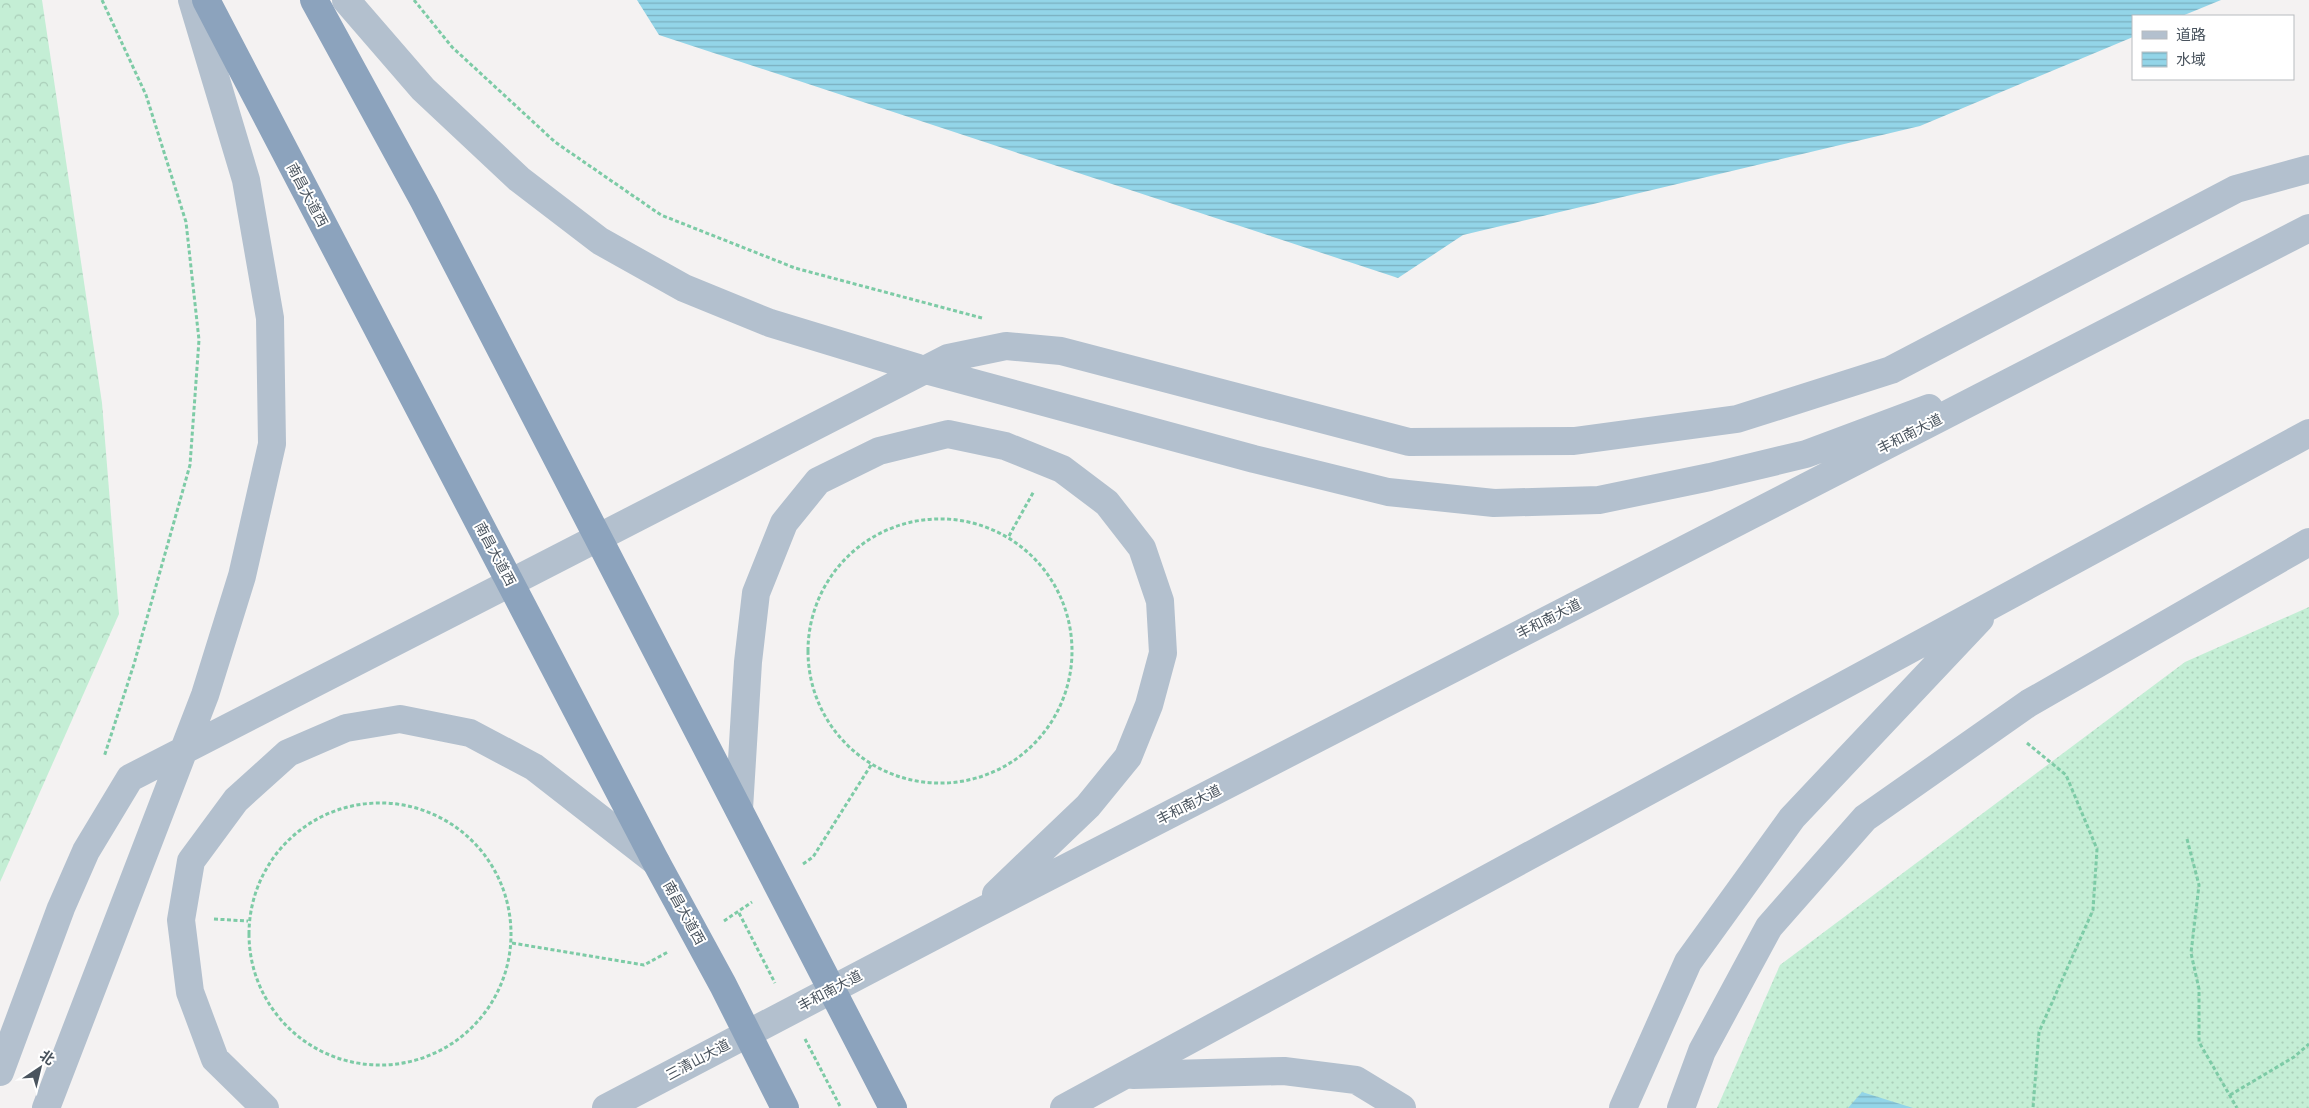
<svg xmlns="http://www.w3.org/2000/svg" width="2309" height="1108" viewBox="0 0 2309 1108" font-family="'Varela Round','Noto Sans SC',sans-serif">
  <defs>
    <pattern id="grass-dots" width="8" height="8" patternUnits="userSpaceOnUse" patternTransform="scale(1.25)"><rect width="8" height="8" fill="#c4eed5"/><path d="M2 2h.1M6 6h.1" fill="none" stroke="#aaceb9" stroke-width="1.8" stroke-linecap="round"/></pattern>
    <pattern id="forest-crowns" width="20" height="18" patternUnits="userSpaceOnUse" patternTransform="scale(1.25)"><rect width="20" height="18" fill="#c4eed5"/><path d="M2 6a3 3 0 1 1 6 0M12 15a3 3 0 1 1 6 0" fill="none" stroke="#aaceb9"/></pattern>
    <pattern id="water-rules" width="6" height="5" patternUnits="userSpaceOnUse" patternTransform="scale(1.25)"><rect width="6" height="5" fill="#93d5e8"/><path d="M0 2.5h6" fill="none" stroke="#7aafbf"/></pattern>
  </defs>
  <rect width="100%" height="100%" fill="#f4f2f2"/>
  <!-- grass -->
  <path fill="url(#grass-dots)" d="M 2309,607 L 2309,1108 L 1717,1108 L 1780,965 L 2185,662 Z"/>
  <!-- forest -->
  <path fill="url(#forest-crowns)" d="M 0,0 L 42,0 L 102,403 L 119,614 L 0,882 Z"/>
  <!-- water -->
  <path fill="url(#water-rules)" d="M 637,0 L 2221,0 L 2182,16 L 2133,16 L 2133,37 L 1920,126 L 1463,235 L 1398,278 L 659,35 Z
    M 1862,1092 L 1913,1108 L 1848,1108 Z"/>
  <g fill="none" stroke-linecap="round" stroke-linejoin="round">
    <!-- path -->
    <path stroke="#7dcba6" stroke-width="3" stroke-dasharray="4 2.5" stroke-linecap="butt" d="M 102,0 L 146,95 L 186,222 L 199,340 L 190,465 L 134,664 L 104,757
      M 414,0 L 452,47 L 555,142 L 661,215 L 795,268 L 982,318
      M808 651a132 132 0 1 1 264 0a132 132 0 1 1-264 0Z
      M 1009,536 L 1034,491
      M 2027,743 L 2066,775 L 2097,849 L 2093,910 L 2039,1032 L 2033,1108
      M249 934a131 131 0 1 1 262 0a131 131 0 1 1-262 0Z
      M 2187,839 L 2199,885 L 2191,953 L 2199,989 L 2199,1042 L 2237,1108
      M 803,864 L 813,857 L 871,765
      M 739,913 L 775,983
      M 214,919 L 248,921
      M 724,921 L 752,902
      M 512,943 L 644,965 L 668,952
      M 805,1039 L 841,1108
      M 2230,1095 L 2294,1057 L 2309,1044"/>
    <!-- major -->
    <path stroke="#b3c0ce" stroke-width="28" d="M 346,0 L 423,89 L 519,179 L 600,241 L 684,288 L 770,323 L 918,368 L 1254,459 L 1388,492 L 1494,503 L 1599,500 L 1710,477 L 1806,454 L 1929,408
      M 739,809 L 748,662 L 756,593 L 784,523 L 818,481 L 879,451 L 948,434 L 1005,446 L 1062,469 L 1107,503 L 1142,548 L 1160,601 L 1163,653 L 1149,705 L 1128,757 L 1088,806 L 996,894
      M 0,1072 L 61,908 L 86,851 L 130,778 L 948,358 L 1006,346 L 1061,351 L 1409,442 L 1574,441 L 1737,419 L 1891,370 L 2236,189 L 2309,169
      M 1133,1075 L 1284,1071 L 1356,1080 L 1402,1108
      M 46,1108 L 205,695 L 242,576 L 272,444 L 270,318 L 246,180 L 192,0
      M 265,1108 L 215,1059 L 190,992 L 181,920 L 191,861 L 236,800 L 288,753 L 346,728 L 400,719 L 470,733 L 534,767 L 656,862
      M 606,1108 L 976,914 L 2309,228
      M 1064,1108 L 2309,433
      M 1623,1108 L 1688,962 L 1792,818 L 1980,619
      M 1681,1108 L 1702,1051 L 1769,927 L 1865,818 L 2029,703 L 2309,542"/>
    <!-- highway -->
    <path stroke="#8ca3bd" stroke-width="28" d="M 206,0 L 656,862 L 723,985 L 785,1108
      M 314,0 L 424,201 L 893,1108"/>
  </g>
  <g text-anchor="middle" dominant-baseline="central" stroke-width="4" stroke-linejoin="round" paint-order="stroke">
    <!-- street labels -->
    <g font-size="14" fill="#4a545e" stroke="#fff">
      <text transform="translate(307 195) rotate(62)">南昌大道西</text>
      <text transform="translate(1910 434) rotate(-27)">丰和南大道</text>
      <text transform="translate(495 554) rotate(62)">南昌大道西</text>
      <text transform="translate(1549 619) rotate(-27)">丰和南大道</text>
      <text transform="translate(1189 805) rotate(-27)">丰和南大道</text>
      <text transform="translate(684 913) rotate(61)">南昌大道西</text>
      <text transform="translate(830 991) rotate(-28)">丰和南大道</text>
      <text transform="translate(698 1060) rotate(-28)">三清山大道</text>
    </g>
  </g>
  <!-- legend -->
  <rect x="2132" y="15" width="162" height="65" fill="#ffffff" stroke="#b7bbbf"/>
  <rect x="2142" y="31" width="25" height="8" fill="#b3c0ce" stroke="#b7bbbf"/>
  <text x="2176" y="40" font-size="15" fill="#4a545e">道路</text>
  <rect x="2142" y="52" width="25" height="15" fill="url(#water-rules)" stroke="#b7bbbf"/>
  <text x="2176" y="65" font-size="15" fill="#4a545e">水域</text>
  <!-- north arrow -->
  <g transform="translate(40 1068) rotate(35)" stroke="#ffffff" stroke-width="4" paint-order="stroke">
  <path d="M0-4L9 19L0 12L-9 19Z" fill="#4a545e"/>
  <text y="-8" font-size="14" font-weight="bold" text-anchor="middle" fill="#4a545e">北</text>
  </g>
</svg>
